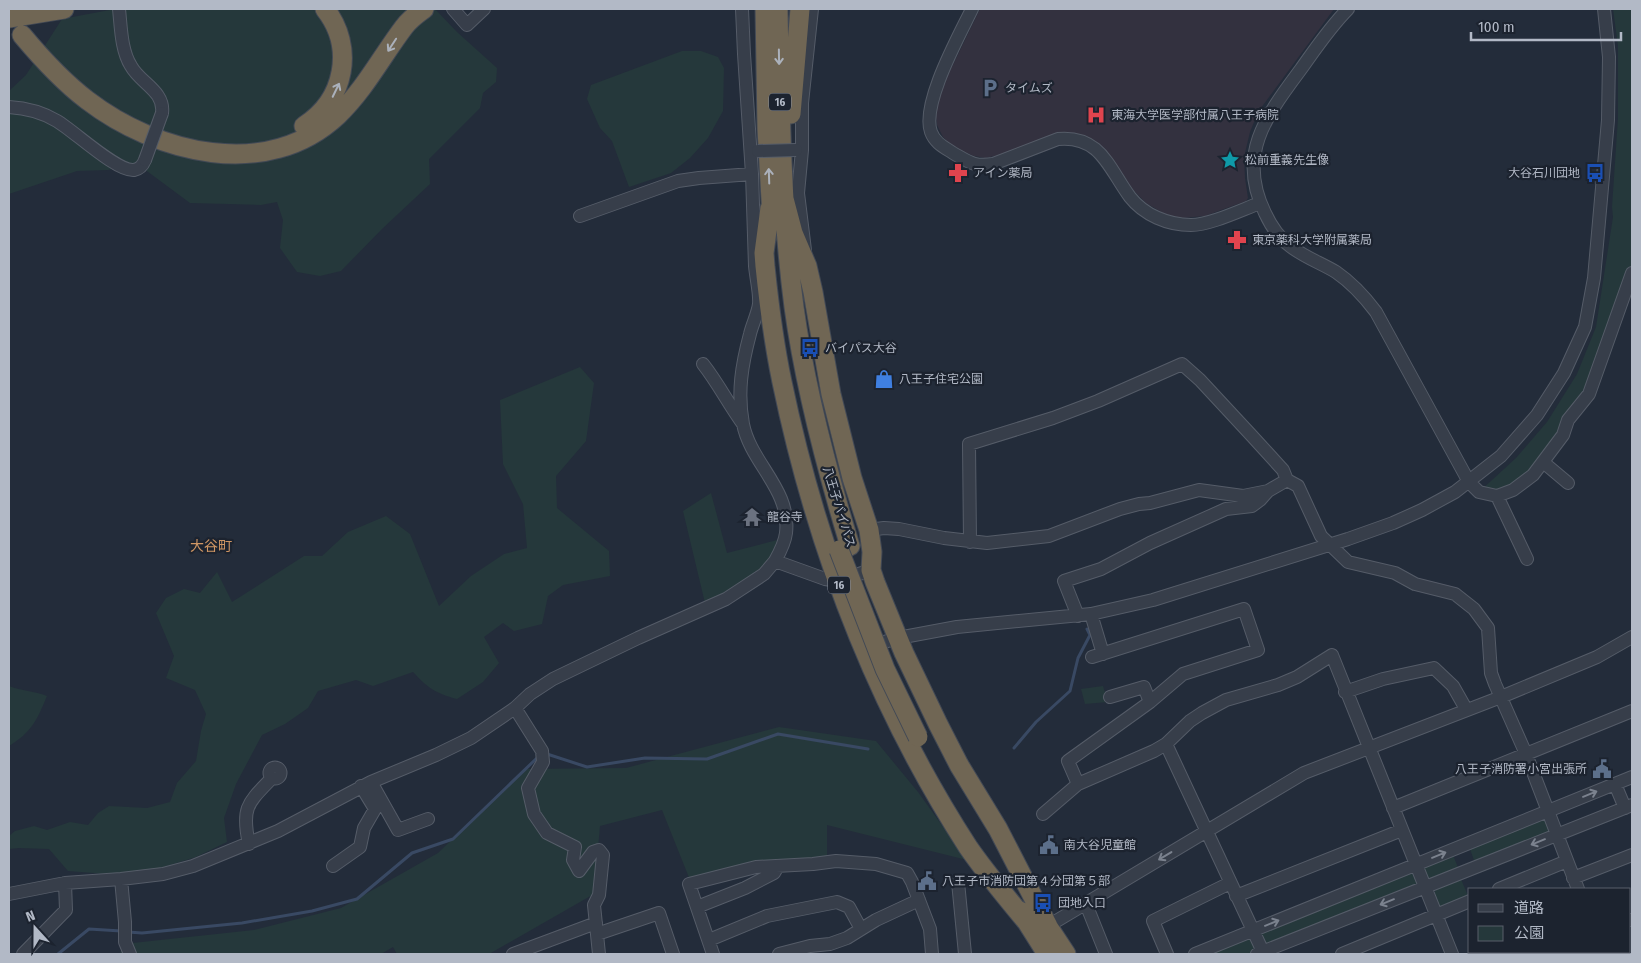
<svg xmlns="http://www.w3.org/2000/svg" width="1641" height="963" viewBox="0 0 1641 963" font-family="'Fira Sans Condensed','Noto Sans JP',sans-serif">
  <rect width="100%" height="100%" fill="#232c3a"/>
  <!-- medical -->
  <path fill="#33313f" d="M 980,9 L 1334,9 L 1258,112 L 1250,132 L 1244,157 L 1245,178 L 1248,198 L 1246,201 L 1205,216 L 1183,218 L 1166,215 L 1146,203 L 1134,191 L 1111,157 L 1105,150 L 1086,137 L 985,158 L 974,156 L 964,152 L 949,143 L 943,137 L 937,125 L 936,117 L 938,101 L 946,79 Z"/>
  <!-- green -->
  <path fill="#25383b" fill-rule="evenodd" d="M 115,9 L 435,9 L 457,32 L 497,68 L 496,82 L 483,93 L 480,108 L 429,159 L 430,184 L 382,229 L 341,271 L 320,276 L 297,272 L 280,248 L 283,220 L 277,202 L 261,205 L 190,203 L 136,163 L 108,170 L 77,171 L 9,194 L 9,91 L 26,75 L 62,19 Z
    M 1613,9 L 1632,9 L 1632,273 L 1598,371 L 1563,435 L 1513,490 L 1479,492 L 1516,458 L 1547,422 L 1577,374 L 1596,327 L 1613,217 L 1612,207 L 1618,118 L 1618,46 Z
    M 682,51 L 701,51 L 718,57 L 724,68 L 723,111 L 708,138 L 690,158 L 671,173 L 629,187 L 612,141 L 600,128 L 587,99 L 591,85 Z
    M 580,367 L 594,383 L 586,441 L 556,476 L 557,508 L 609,551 L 610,576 L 563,585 L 548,596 L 542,624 L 514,631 L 503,623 L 484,637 L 499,663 L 483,682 L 457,699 C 435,693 428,688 413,672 L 373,686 L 356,680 L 318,691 L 308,708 L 285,724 L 262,735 L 236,784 L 224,818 L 227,842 L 196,857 L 157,869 L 106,874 L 68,871 L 49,849 L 19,848 L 9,849 L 9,836 L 15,831 L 34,826 L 47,830 L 70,822 L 88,825 L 98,813 L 109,806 L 147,808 L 170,802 L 177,783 L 196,761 L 201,731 L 206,714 L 195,690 L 166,678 L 174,656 L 156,613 L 166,598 L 184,589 L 200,593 L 217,572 L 232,602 L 304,556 L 322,556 L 348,532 L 386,516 L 410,534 L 439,606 L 471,576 L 504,554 L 527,548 L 523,504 L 503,464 L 500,400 Z
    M 711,493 L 727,553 L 777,540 C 775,546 774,553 770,559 C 755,582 729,593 705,603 L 683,511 Z
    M 9,686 C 22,691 34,691 47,696 C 37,720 32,732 9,746 Z
    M 1103,686 L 1108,702 L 1085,704 L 1081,689 Z
    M 779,727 L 876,741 L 918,792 L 967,860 L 827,825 L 827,856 L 690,880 L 662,810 L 600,826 L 594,894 L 489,954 L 397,954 L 393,947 L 381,954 L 120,954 L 123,944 L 254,930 L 341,908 L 438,853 L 525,769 L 626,768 Z
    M 1541,819 L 1547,821 L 1550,828 L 1548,835 L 1254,954 L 1203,954 ZM 1470,849 L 1475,863 L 1459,870 L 1453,855 Z
    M 1460,877 L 1469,898 L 1443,908 L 1439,907 L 1434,894 L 1437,886 Z"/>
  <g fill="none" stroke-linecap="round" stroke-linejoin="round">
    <!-- stream -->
    <path stroke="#394963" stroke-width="3" d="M 1014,748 L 1036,722 L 1070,691 L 1078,658 L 1090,635 L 1087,629
      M 544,755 L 547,754 L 587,767 L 645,758 L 707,759 L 778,734 L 868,749
      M 128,932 L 142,933 L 242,923 L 312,911 L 357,899 L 412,853 L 453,839 L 538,757
      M 58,954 L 89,929 L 121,931"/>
    <!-- minor casing -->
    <g stroke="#555c68" stroke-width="14">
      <path id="minor" d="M 119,9 C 121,27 121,50 131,66 C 140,83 165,91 162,113
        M 453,9 L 467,25 L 484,9
        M 742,9 L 744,54 L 752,174 L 755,266 L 762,266
        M 972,9 C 959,36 921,104 931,132 C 935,143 944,147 953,153 C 969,162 974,167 993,164 L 1058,139 C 1101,135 1109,169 1130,197 C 1144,215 1168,225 1191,225 C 1210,225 1241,210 1260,203
        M 1348,9 C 1330,27 1316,48 1301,69 C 1267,115 1236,154 1265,213 C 1271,226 1278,237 1290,246 C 1304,257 1321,263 1336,272 C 1352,283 1364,296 1376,312 L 1469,482 L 1479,492 L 1497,496 L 1513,490 L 1533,475 L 1563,435 L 1568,420 L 1589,394 L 1632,273
        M 9,107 C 26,108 42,112 57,121 C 74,131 117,172 134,170 C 140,169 143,165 145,160
        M 580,216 L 678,181 L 699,178 L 752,174
        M 805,250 L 798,193 L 802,150 L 802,103 L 812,9
        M 755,266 C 756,278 760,293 759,304 C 758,313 752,325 750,334 C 742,364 737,392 743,424 C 751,464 791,489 786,533 C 785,542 780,552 775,561
        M 703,364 C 718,383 729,405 743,424
        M 1543,462 L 1568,483
        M 1497,496 L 1527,559
        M 869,530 L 884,528 L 899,529 L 944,538 L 987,543 L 1049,536 L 1120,509 L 1139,504 L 1150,503 L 1199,490 L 1243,496 L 1268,491 L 1287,480
        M 970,542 L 969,444 L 1053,418 L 1098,401 L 1182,364 L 1200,380 L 1252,436 L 1283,470 L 1287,480 L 1298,486 L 1321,536 L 1348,562 L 1395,573 L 1415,584 L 1455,594 L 1474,609 L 1488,628 L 1491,673 L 1495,684 L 1526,754 L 1578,889
        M 1091,614 L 1103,654
        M 1078,616 L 1064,581 L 1101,569 L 1150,543 L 1226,509 L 1252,506 L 1260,500 L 1268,491
        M 870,646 L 898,638 L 957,627 L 1091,614 L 1153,600 L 1348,539 L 1393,523 L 1422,510 L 1455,492 L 1501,456 L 1537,415 L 1564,373 L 1585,327 L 1594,278 L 1608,120 L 1609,57 L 1604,9
        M 1345,692 L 1383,679 L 1434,668 L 1453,686 L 1466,709
        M 1110,697 L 1144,687 L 1150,702
        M 515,708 L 542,751 L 543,762 L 528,788 L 534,814 L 547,833 L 575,847 L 573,860 L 579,871 L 593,852 L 599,850 L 603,855 L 599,895 L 594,905 L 599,954
        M 1166,744 L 1264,954
        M269.5 773a5.5 5.5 0 1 1 11 0a5.5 5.5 0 1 1-11 0Z
        M 371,782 L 398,830 L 428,819
        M 1078,784 L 1068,761 L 1150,702 L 1183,674 L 1258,650 L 1244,609 L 1092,657
        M 1615,784 L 1625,808
        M 1393,808 L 1632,711
        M 1043,814 L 1078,784 L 1154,751 L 1166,744 L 1190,721 L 1202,713 L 1226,700 L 1278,685 L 1297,677 L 1332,655 L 1452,954
        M 249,844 C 241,807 248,803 272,778
        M 333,866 L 360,847 L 364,828 L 375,809 L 361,786
        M 1573,878 L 1632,855
        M 121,879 L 125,922 L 125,942 L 130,954
        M 958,882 L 965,954
        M 1499,889 L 1567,861
        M 9,894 L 65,883 L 121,879 L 163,874 L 193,866 L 278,831 L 371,782 L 436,755 L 471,738 L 515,708 L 530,694 L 553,679 L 638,638 L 726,599 L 764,574 L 775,561 L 825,579 L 838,581 L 871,570
        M 1236,896 L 1402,830
        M 1086,904 L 1106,954
        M 697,907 L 745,888 L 774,873 L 778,866
        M 1630,920 L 1632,920
        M 1048,926 L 1304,773 L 1501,697 L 1597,657 L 1632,637
        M 597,934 L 659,913 L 673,954
        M 709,940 L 767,916 L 837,902 L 849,907 L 861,929
        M 23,954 L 66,910 L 65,883
        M 513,954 L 596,923
        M 713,954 L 689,884 L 756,867 L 813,864 L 836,861 L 876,864 L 907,873 L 912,882 L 930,929 L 932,954
        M 779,954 L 810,946 L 830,944 L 847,938 L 876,920 L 919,900
        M 1167,954 L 1153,921 L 1230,883
        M 1195,954 L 1632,777
        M 1257,954 L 1632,805
        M 1342,954 L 1470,901
        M 1485,954 L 1491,952"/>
    </g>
    <!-- highway casing -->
    <g stroke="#424955" stroke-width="21">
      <path id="highway" d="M 765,9 L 767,129 L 772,218
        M 778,9 C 780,108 781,208 794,307 C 805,388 826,467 850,546
        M 9,18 L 64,9
        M 22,35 C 42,59 62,81 87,100 C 156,153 267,182 338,115 C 365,89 382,56 404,27 C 409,20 417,14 424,9
        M 791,114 L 800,9
        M 304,126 C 345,100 355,47 325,9
        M 783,195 L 793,233 L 807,266 L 813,292 L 831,394 L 852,478 L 869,530 L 872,552 L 871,570 L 875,582 L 904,653 L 938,724 L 959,765 L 998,829 L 1048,926
        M 770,208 L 764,253 L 765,266 C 769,305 774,344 782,382 C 816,546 877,706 968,847 C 986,873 1006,897 1026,921
        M 1020,911 L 1047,954
        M 1041,916 L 1066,954"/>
    </g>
    <!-- minor -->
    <use href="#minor" stroke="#373e4a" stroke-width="12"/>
    <!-- highway -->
    <use href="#highway" stroke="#706654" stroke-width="19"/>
    <!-- minor-bridge casing -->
    <g stroke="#555c68" stroke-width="14" stroke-linecap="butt">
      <path id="minor-bridge" d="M 758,151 L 796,150
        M 145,160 L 162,113"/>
    </g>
    <!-- highway-bridge casing -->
    <g stroke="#424955" stroke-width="21" stroke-linecap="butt">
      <path id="highway-bridge" d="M 839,550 L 885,669 L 918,737"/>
    </g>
    <!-- minor-bridge -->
    <use href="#minor-bridge" stroke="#373e4a" stroke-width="12"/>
    <!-- highway-bridge -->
    <use href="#highway-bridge" stroke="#706654" stroke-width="19"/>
  </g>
  <!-- one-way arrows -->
  <defs><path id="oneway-shaft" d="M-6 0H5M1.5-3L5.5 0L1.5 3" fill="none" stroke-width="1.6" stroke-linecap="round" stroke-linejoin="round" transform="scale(1.25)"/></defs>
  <g stroke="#abb1bb">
    <use href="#oneway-shaft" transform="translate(392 45) rotate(123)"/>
    <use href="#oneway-shaft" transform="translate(779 57) rotate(89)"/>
    <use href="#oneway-shaft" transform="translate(336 90) rotate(-64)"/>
    <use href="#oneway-shaft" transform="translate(769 176) rotate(-92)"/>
  </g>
  <g stroke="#7b828e">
    <use href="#oneway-shaft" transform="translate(1590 794) rotate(-22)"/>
    <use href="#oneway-shaft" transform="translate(1538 842) rotate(158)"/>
    <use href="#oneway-shaft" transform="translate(1439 855) rotate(-22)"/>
    <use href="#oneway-shaft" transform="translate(1165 856) rotate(149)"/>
    <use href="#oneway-shaft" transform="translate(1387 902) rotate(158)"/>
    <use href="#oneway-shaft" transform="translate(1272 923) rotate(-22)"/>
  </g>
  <!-- icons -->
  <defs>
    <g id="parking-bare" transform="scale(1.5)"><path d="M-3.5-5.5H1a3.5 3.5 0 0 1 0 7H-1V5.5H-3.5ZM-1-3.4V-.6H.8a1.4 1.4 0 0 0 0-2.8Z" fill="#5c6f8a" stroke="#1c232f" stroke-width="2.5" paint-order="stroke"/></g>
    <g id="hospital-bare" transform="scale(1.5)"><path d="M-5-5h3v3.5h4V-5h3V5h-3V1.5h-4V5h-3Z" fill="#e0444e" stroke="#1c232f" stroke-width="2.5" paint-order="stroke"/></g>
    <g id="sight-bare" transform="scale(1.5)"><path d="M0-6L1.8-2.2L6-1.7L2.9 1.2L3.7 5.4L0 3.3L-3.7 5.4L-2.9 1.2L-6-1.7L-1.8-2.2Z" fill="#0f9aa8" stroke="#1c232f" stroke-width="2.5" paint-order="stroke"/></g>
    <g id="pharmacy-bare" transform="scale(1.5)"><path d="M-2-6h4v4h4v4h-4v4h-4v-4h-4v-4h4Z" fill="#e0444e" stroke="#1c232f" stroke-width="2.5" paint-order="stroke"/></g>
    <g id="bus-bare" transform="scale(1.5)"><path d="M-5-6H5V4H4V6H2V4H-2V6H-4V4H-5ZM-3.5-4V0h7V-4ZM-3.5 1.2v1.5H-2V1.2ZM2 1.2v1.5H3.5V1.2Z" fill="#1a4fb4" stroke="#1c232f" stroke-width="2.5" paint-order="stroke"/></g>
    <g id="shop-bare" transform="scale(1.5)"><path d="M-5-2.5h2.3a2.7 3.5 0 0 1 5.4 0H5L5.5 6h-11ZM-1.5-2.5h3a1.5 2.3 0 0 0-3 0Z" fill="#3f7fe0" stroke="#1c232f" stroke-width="2.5" paint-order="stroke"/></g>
    <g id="temple-bare" transform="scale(1.5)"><path d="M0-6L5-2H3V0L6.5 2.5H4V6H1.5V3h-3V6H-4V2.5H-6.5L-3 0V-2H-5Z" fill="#6b7280" stroke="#1c232f" stroke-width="2.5" paint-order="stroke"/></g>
    <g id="civic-bare" transform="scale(1.5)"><path d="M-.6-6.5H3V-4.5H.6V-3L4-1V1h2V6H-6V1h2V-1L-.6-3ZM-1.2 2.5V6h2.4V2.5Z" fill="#5c6f8a" stroke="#1c232f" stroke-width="2.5" paint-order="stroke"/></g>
  </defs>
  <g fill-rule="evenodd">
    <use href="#parking-bare" x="990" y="88"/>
    <use href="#hospital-bare" x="1096" y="115"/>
    <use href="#sight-bare" x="1230" y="160"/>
    <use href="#pharmacy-bare" x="958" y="173"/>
    <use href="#bus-bare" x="1595" y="173"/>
    <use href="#pharmacy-bare" x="1237" y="240"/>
    <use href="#bus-bare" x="810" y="348"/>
    <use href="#shop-bare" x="884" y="379"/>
    <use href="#temple-bare" x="752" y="517"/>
    <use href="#civic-bare" x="1602" y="769"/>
    <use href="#civic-bare" x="1049" y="845"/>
    <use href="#civic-bare" x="927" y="881"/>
    <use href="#bus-bare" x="1043" y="903"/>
  </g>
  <g text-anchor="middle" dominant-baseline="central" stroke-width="4.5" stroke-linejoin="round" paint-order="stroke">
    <!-- shield labels -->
    <g fill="#1c232f" stroke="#858c99" stroke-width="1">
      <rect x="769" y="93.5" width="22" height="17" rx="4"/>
      <rect x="828" y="576.5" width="22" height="17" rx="4"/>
    </g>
    <g font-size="11" font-weight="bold" fill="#b2b9c6">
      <text x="780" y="102">16</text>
      <text x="839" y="585">16</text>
    </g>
    <!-- poi labels -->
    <g font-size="12" fill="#b2b9c6" stroke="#1c232f" text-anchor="start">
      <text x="1005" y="88">タイムズ</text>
      <text x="1111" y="115">東海大学医学部付属八王子病院</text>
      <text x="1245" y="160">松前重義先生像</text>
      <text x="973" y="173">アイン薬局</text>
      <text x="1580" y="173" text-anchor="end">大谷石川団地</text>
      <text x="1252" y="240">東京薬科大学附属薬局</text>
      <text x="825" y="348">バイパス大谷</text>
      <text x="899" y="379">八王子住宅公園</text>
      <text x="767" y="517">龍谷寺</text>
      <text x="1587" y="769" text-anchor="end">八王子消防署小宮出張所</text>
      <text x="1064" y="845">南大谷児童館</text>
      <text x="942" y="881">八王子市消防団第４分団第５部</text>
      <text x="1058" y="903">団地入口</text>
    </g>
    <!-- street labels -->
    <g font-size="12" fill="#b2b9c6" stroke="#1c232f">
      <text transform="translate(839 507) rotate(73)">八王子バイパス</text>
    </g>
    <!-- neighbourhood labels -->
    <g font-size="14" fill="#cf9664" stroke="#1c232f">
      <text x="211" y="546">大谷町</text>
    </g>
  </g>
  <!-- border -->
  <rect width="1641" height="963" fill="none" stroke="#b2b9c6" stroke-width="20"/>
  <!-- legend -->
  <rect x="1468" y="888" width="162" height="65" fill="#1c232f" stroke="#585f6b"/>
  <rect x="1478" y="904" width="25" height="8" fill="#373e4a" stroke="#585f6b"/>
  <text x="1514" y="913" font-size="15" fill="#b2b9c6">道路</text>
  <rect x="1478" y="926" width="25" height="15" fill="#25383b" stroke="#585f6b"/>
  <text x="1514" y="938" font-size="15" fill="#b2b9c6">公園</text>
  <!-- north arrow -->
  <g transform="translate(35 928) rotate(339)" stroke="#1c232f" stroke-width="4" paint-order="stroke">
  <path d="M0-4L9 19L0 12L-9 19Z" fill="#b2b9c6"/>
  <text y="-8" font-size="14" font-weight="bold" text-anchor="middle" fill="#b2b9c6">N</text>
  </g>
  <!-- scale -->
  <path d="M1471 32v8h150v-8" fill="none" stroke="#b2b9c6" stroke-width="2.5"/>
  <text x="1478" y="32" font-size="15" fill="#b2b9c6" stroke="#1c232f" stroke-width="4" paint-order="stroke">100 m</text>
</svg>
